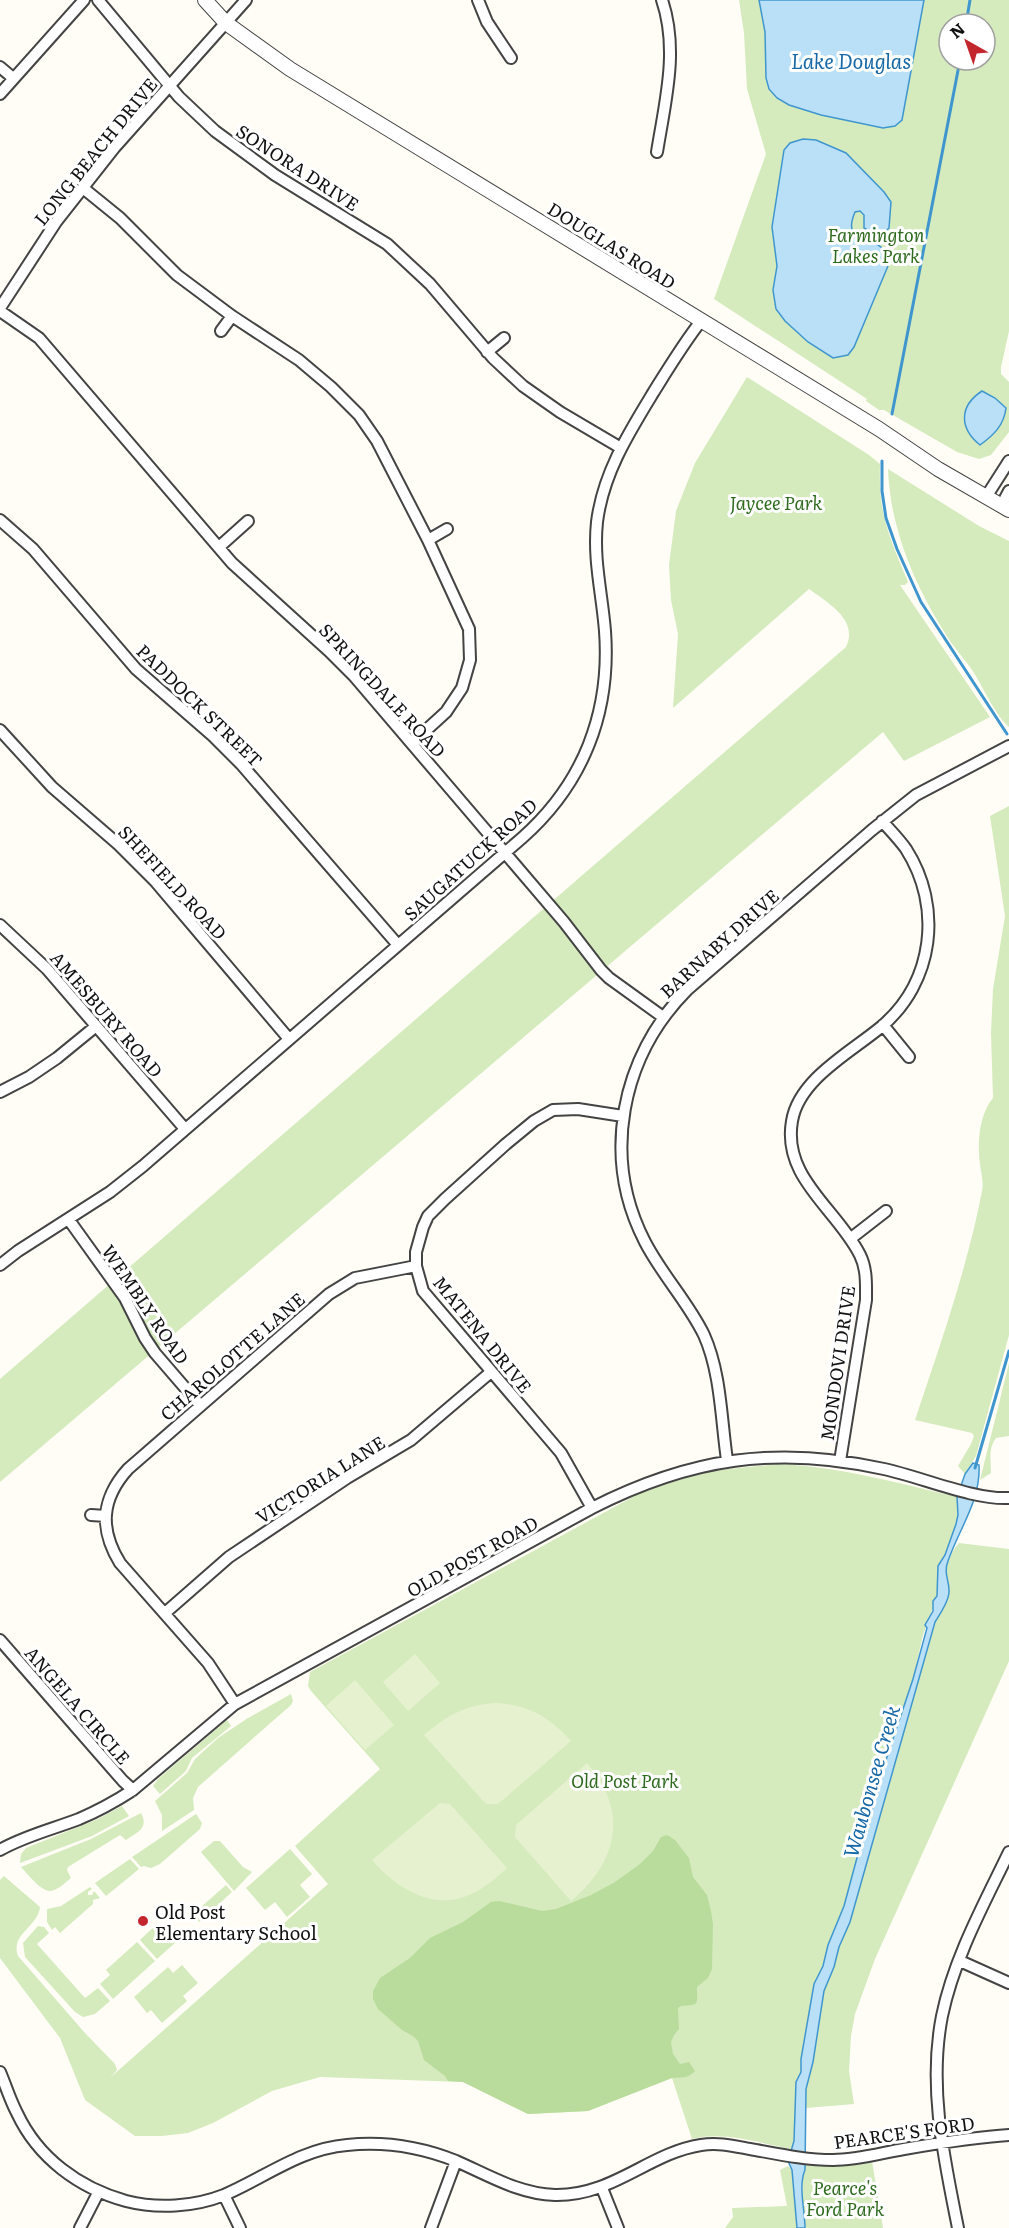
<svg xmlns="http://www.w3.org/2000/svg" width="1009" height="2228" viewBox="0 0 1009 2228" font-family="Literata,serif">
  <rect width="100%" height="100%" fill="#fffdf5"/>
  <!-- green -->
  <path fill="#d5ebbd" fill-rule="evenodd" d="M 739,0 L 1009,0 L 1009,331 L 1001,367 L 1001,374 L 1009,382 L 1009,432 L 991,455 L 979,459 L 957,452 L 884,410 L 879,410 L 866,401 L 867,399 L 714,299 L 766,154 L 747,89 L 744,33 ZM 949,24 L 985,24 L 985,60 L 949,60 Z
    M 747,377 L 869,455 L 880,464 C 878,514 889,536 908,582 L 905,585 L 900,585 L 990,717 L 904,761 L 883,732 L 0,1482 L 0,1379 L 846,647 C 859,620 828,603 809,589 L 673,708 L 678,634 L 671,600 L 669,565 L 676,511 L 695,463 Z
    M 888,469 L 979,526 L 1009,541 L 1009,727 C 996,716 984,689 974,673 C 965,659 953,647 945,633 C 914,584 890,527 888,469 Z
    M 1009,806 L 1009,1335 L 976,1456 L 965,1474 L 958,1466 L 971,1444 L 974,1436 L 972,1433 L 915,1420 C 940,1345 967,1269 982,1191 C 984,1183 981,1173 980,1164 C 977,1143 979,1115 993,1098 L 991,1033 L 993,989 L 1005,916 L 990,816 Z
    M 1009,1363 L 1009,1436 L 996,1438 C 988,1448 991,1461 991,1473 L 980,1480 Z
    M 780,1464 C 841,1467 898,1483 957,1497 L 958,1515 L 956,1524 L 945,1555 L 940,1562 L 937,1596 L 923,1635 L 913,1679 L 878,1784 L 869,1824 L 858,1854 L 844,1906 L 828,1945 L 823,1966 L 814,1984 L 801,2059 L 801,2072 L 796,2091 L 796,2120 L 794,2141 L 791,2149 C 759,2143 724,2131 692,2139 L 672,2078 L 588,2111 L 528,2114 L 463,2082 L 320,2077 L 272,2091 L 213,2123 L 188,2133 L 162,2136 L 135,2136 L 85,2100 L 60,2038 L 0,1958 L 0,1880 L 4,1876 L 40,1907 C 38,1927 10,1934 18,1956 L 85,2033 L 115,2064 L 117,2070 L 111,2077 L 328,1884 L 295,1846 L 380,1769 L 311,1691 L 308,1686 L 310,1672 L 642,1492 L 697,1474 L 728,1469 Z
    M 959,1543 L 1009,1549 L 1009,1661 L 875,1959 L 855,2014 L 851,2036 L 849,2071 L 854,2104 L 806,2108 L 806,2089 L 813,2062 L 824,1991 L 834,1967 L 839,1947 L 850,1922 L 935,1622 C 940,1614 949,1602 949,1592 C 949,1587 946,1583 945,1578 C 944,1566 951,1552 959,1543 Z
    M 291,1694 L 293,1701 L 291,1705 L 198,1787 L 193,1798 L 194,1810 L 162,1831 L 162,1815 L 155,1801 L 187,1773 L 195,1759 L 218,1738 L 248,1718 Z
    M 227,1720 L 231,1726 L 192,1758 L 186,1771 L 160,1794 L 153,1786 L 158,1779 Z
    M 122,1806 L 129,1816 L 92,1836 L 20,1863 L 21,1854 L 26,1848 L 98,1819 Z
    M 141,1813 C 149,1828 138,1832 126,1840 L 120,1835 L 68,1867 L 67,1870 L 71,1878 C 66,1882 58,1890 51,1891 C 41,1892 27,1873 21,1867 L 91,1839 Z
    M 196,1814 L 202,1823 L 200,1829 L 160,1864 L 151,1868 L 144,1866 L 141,1867 L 132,1857 Z
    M 214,1841 L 220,1841 L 243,1867 L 252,1872 L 234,1891 L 201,1852 Z
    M 290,1849 L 312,1874 L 300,1885 L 310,1897 L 287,1917 L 275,1902 L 265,1910 L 246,1888 Z
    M 130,1859 L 139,1869 L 106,1896 L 95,1883 Z
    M 226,1885 L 232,1892 L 199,1922 L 193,1914 Z
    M 90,1887 L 92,1889 L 88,1892 L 88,1895 L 92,1895 L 94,1891 L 100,1898 L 93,1900 L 93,1904 L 60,1933 L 55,1927 L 52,1930 L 47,1922 L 47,1909 L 61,1906 Z
    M 157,1924 L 176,1942 L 157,1959 L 140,1940 Z
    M 38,1926 L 44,1927 L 49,1933 L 37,1944 L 85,1998 L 98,1988 L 110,2001 L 95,2014 L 83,2017 L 75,2012 L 25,1957 L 23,1943 Z
    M 137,1942 L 155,1961 L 113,1999 L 100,1984 L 110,1975 L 106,1970 Z
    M 182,1965 L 198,1983 L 183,1996 L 187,2001 L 162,2023 L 151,2010 L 147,2013 L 134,1997 L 168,1967 L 173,1973 Z
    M 872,2161 L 883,2228 L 805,2228 L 802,2192 L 804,2164 L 834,2166 Z
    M 788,2166 L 792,2170 L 797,2228 L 725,2228 L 733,2217 L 732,2208 L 787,2206 L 780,2170 Z"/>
  <!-- forest -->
  <path fill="#b9dc9c" d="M 667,1835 L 675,1840 L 689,1858 L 693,1877 L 707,1895 L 711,1911 L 713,1924 L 712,1969 L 708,1978 L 697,1987 C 697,2006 700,2004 681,2006 L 678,2008 L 679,2029 L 674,2035 L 671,2042 L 673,2054 L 680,2064 L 689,2062 L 695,2071 C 688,2079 682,2077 672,2078 L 588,2111 L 528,2114 L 463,2082 L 448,2081 L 445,2076 L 424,2060 L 418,2041 L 413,2036 L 402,2030 L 378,2009 L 373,1999 L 373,1991 L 380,1978 L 410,1958 L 430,1938 L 463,1922 L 491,1902 L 499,1901 L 542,1911 L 556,1909 L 591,1895 L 615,1882 L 640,1864 L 653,1851 L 661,1837 Z"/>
  <!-- pitch -->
  <path fill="#e6f2cf" d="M 415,1654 L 440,1683 L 408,1711 L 383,1682 Z
    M 355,1680 L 394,1725 L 365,1750 L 326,1706 Z
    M 497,1703 C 528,1705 550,1717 571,1741 L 498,1804 L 486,1804 L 424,1735 C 446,1716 467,1704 497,1703 Z
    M 587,1763 C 629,1811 618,1862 571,1901 L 515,1837 L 516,1825 Z
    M 440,1803 L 450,1804 L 507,1868 C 495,1879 480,1892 464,1897 C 429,1909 394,1886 372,1860 Z"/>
  <!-- water -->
  <path fill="#b9e0f7" stroke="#3f96cf" stroke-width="1.5" d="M 759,0 L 924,0 L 902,120 L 895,126 L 883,128 L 821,115 L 789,105 L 777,98 L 769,89 L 766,78 L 765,32 Z
    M 803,139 L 816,140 L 846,153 L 884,192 L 891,202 L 889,228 L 884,233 L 876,235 L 864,228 L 864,215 L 860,211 L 855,212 C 842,243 868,234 882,248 C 887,253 887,260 888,266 L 854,347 L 848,355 L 833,358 L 808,342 L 785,321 L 776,309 L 773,290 L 777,266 L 772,227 L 784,150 L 790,143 Z
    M 982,391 L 995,398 L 1006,408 C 1004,425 994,435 980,445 C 959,428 959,406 982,391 Z
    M 973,1463 L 979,1465 C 981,1500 959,1529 948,1561 C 943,1574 950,1581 949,1593 C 948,1603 940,1614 935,1622 L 850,1922 L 839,1947 L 834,1967 L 824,1991 L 813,2062 L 806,2089 L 805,2170 C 798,2186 805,2210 805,2228 L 797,2228 L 792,2170 L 788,2161 L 794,2141 L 796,2082 L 801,2072 L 801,2059 L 814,1984 L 823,1966 L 828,1945 L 844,1906 L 858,1854 L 869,1824 L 878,1784 L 913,1679 L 927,1628 L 925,1625 L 933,1611 L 933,1601 L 937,1596 L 938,1566 L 945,1555 L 956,1524 L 958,1515 L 957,1497 L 965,1474 Z"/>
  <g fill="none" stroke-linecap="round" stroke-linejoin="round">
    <!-- stream -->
    <path stroke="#3f96cf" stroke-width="3" d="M 966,24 L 970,0
      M 892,414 L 960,60
      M 882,461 L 882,491 L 886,518 L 897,549 L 921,602 L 1007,734
      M 975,1468 L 1009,1351"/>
    <!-- minor casing -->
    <g stroke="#444" stroke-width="14">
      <path id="minor" d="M 98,0 L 179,97 L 215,131 L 275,175 L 387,244 L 430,284 L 493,358 L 523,386 L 560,412 L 621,448
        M 478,0 L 487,22 L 511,58
        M 0,67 L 13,78
        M 0,94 L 84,0
        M 657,152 C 665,102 679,50 662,0
        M 83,188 L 120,218 L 177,275 L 232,316 L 299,360 L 331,387 L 359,415 L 377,441 L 428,540 L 469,629 L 470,660 L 462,688 L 446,712 L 412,743
        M 0,308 L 56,222 L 115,147 L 246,0
        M 0,311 L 39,338 L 232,563 L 329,651 L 354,676 L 564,922 L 601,970 L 609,978 L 663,1017
        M 221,331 L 232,316
        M 487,352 L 504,338
        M 986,497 L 1009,461
        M 1001,506 L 1009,491
        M 0,520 L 33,549 L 136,669 L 213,736 L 241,764 L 398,945
        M 428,540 L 447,529
        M 219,547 L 248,521
        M 0,730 L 52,787 L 119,845 L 155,881 L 289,1039
        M 0,925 L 47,969 L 185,1129
        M 883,1025 L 909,1057
        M 0,1092 L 29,1077 L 57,1058 L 95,1027
        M 69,1220 L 125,1298 L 145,1338 L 155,1353 L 199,1404
        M 850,1239 L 886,1211
        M 0,1265 L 18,1251 L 110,1192 L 143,1166 L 522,838 C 583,784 611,713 605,631 C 602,593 593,560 597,522 C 603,474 628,434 653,393 C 668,369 683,344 701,321
        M 727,1460 C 721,1419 721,1373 704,1335 C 688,1302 662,1275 645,1242 C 601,1157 621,1057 687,990 L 872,830 L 916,795 L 1009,746
        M 840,1461 L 866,1300 C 866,1285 867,1269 860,1255 C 837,1209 782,1178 792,1121 C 799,1079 851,1052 881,1027 C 934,982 943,907 906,849 C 899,839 890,830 882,821
        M 592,1508 L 561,1453 L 423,1291 L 416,1266 L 416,1252 L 423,1227 L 428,1216 L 445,1199 L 506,1144 L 534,1121 L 553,1110 L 578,1109 L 623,1116
        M 91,1515 L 106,1516
        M 165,1613 L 229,1557 L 347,1478 L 411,1440 L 491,1372
        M 0,1640 L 123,1781 L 133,1790
        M 235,1704 L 208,1663 L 120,1563 C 99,1529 101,1499 128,1469 L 329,1294 L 355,1278 L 416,1266
        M 0,1850 C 24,1836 53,1829 79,1819 C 98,1811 116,1801 133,1790 L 235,1704 L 592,1508 C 690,1458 777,1445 884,1469 C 921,1477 974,1500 1009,1498
        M 960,1961 L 1009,1983
        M 0,2072 C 6,2086 10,2100 17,2113 C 38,2158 79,2188 126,2201 C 157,2209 194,2207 224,2195 C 266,2177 300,2149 347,2145 C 385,2141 421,2147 456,2161 C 488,2175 519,2194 555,2195 C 613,2196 649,2153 701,2145 C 718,2142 734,2146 750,2149 C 778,2154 805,2160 833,2160 C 857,2160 881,2153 904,2149 C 939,2143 974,2137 1009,2135
        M 602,2188 L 618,2228
        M 224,2195 L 240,2228
        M 80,2228 L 98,2193
        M 431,2228 L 456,2161
        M 958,2228 C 944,2158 928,2087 942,2016 C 954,1958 984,1904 1009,1852"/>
    </g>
    <!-- tertiary casing -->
    <g stroke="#444" stroke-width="16">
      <path id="tertiary" d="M 205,0 L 226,23 L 290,69 L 879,429 L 938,469 L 1009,510"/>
    </g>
    <!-- minor -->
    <use href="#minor" stroke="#fff" stroke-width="10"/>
    <!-- tertiary -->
    <use href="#tertiary" stroke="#fff" stroke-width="14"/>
  </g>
  <!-- markers -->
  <circle fill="#c4262e" stroke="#fff" stroke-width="2" cx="143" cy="1921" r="6"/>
  <g text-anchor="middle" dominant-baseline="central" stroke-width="6" stroke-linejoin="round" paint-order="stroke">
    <!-- street labels -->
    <g font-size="18" fill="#111" stroke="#fff">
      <text transform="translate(95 151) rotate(-51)">LONG BEACH DRIVE</text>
      <text transform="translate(298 167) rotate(33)">SONORA DRIVE</text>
      <text transform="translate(612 245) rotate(32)">DOUGLAS ROAD</text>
      <text transform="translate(383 690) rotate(47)">SPRINGDALE ROAD</text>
      <text transform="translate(200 705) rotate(44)">PADDOCK STREET</text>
      <text transform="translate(470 859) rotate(-42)">SAUGATUCK ROAD</text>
      <text transform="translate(173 882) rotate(47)">SHEFIELD ROAD</text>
      <text transform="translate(719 943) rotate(-42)">BARNABY DRIVE</text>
      <text transform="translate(107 1014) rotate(49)">AMESBURY ROAD</text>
      <text transform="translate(146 1304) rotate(56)">WEMBLY ROAD</text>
      <text transform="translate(483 1334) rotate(51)">MATENA DRIVE</text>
      <text transform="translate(232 1356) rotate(-41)">CHAROLOTTE LANE</text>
      <text transform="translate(837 1363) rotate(-82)">MONDOVI DRIVE</text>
      <text transform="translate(320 1479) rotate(-32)">VICTORIA LANE</text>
      <text transform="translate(472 1556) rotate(-29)">OLD POST ROAD</text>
      <text transform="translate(78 1705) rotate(49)">ANGELA CIRCLE</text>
      <text transform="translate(904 2132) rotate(-8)">PEARCE'S FORD</text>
    </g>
    <!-- park labels -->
    <g font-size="18" font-style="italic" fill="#2f6b1f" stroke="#fff">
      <text x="876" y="234">Farmington<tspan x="876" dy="21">Lakes Park</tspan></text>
      <text x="776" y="502">Jaycee Park</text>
      <text x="625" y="1780">Old Post Park</text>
      <text x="845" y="2187">Pearce's<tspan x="845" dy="21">Ford Park</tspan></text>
    </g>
    <!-- poi labels -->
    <g font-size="18" fill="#111" stroke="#fff" text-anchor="start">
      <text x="155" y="1911">Old Post<tspan x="155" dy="21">Elementary School</tspan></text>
    </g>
    <!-- water labels -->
    <g font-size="20" font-style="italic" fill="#1768a6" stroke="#fff">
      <text x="851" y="60">Lake Douglas</text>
      <text transform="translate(870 1781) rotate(-74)">Waubonsee Creek</text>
    </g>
  </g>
  <!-- north arrow -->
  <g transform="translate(967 42) rotate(320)"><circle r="28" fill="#ffffff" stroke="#a0a0a0" stroke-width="1.5"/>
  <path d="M0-4.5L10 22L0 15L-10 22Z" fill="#c4262e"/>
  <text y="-9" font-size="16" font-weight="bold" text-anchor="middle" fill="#111111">N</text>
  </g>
</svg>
